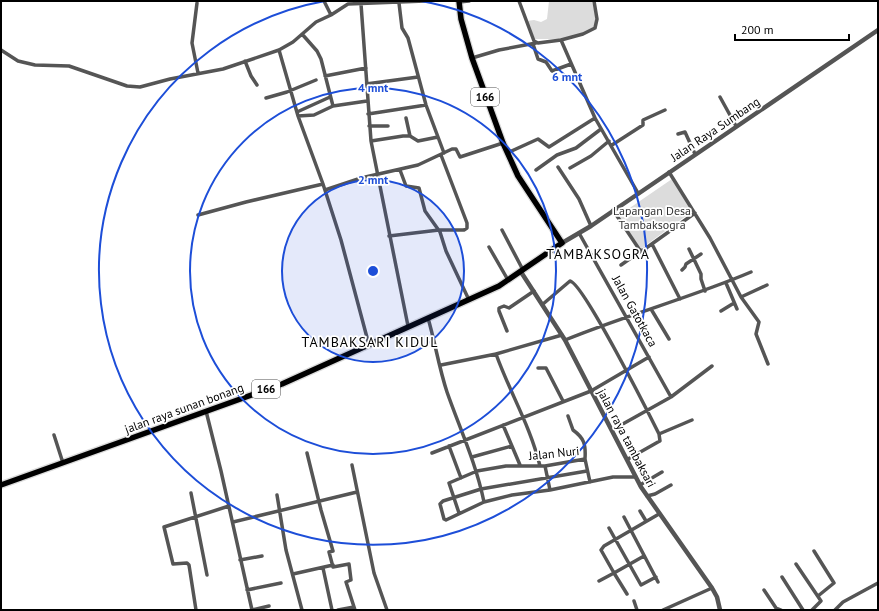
<svg xmlns="http://www.w3.org/2000/svg" width="879" height="611" viewBox="0 0 879 611" font-family="'PT Sans',sans-serif">
  <rect width="100%" height="100%" fill="#fff"/>
  <!-- green -->
  <path fill="#dcdcdc" d="M 549,1 L 592,1 C 594,10 599,24 591,30 L 562,39 L 535,39 L 527,21 L 534,20 L 541,22 L 547,19 Z
    M 672,179 L 691,210 L 690,213 L 642,248 L 639,247 L 618,216 Z"/>
  <g fill="none" stroke-linecap="round" stroke-linejoin="round">
    <!-- primary casing -->
    <g stroke="#dbdbdb" stroke-width="8">
      <path id="primary" d="M 1,485 L 282,384 L 499,286 L 562,243 L 518,176 L 503,143 L 472,58 L 461,19 L 459,1"/>
    </g>
    <!-- minor -->
    <path stroke="#555" stroke-width="3.5" d="M 324,1 L 331,15
      M 519,1 L 534,41 L 538,43 L 561,40 L 595,118 L 638,193
      M 459,2 L 469,1
      M 197,3 L 192,43 L 198,73
      M 399,3 L 402,28 L 408,38 L 426,105 L 444,153
      M 361,4 L 371,141 L 408,326
      M 302,34 L 317,51 L 321,59 L 333,106
      M 561,40 L 583,34 L 595,28 L 597,19 L 594,1
      M 533,44 L 538,59 L 546,62 L 552,71 L 571,64
      M 1,50 L 18,61 L 35,65 L 69,66 L 127,86 L 140,87 L 170,79 L 223,69 L 279,50 L 293,42 L 316,22 L 331,15 L 348,4 L 425,1
      M 279,50 L 298,116 L 323,184 L 341,240 L 369,345
      M 472,58 L 499,50 L 536,43
      M 245,61 L 251,76 L 257,85
      M 325,76 L 366,68
      M 366,84 L 418,77
      M 720,97 L 736,126
      M 266,98 L 287,92 L 316,80
      M 297,112 L 330,97
      M 368,114 L 426,105
      M 298,116 L 314,115 L 333,106 L 367,101
      M 406,118 L 410,136
      M 369,126 L 388,126
      M 678,134 L 685,132 L 695,154
      M 371,141 L 403,136 L 410,136 L 418,141 L 438,137
      M 612,145 L 643,125 L 643,120 L 665,110
      M 507,153 L 538,139 L 549,147 L 595,118
      M 558,167 L 579,199 L 591,226
      M 570,168 L 591,156 L 609,141
      M 400,170 L 406,186 L 419,188 L 425,211 L 440,232 L 446,251 L 469,300
      M 536,170 L 557,155 L 576,148 L 601,129
      M 669,172 L 710,238 L 741,297 L 759,322 L 756,334 L 768,364
      M 325,190 L 361,178 L 418,165 L 452,149 L 456,149 L 460,157 L 503,143
      M 613,210 L 639,249 L 642,251 L 695,213
      M 198,215 L 246,202 L 323,184
      M 502,230 L 523,270
      M 579,233 L 671,397
      M 389,236 L 439,230 L 464,230 L 467,228 L 467,223 L 441,155
      M 652,244 L 680,299
      M 489,247 L 508,280
      M 689,249 L 701,274 L 701,279 L 705,291
      M 621,265 L 641,251
      M 682,270 L 685,267 L 686,264 L 701,254
      M 726,283 L 737,309
      M 741,297 L 767,285
      M 543,304 L 570,281 C 583,283 649,414 659,434
      M 651,309 L 669,339
      M 721,311 L 734,303
      M 428,318 C 435,342 439,368 447,392 C 460,429 476,463 484,502
      M 507,331 L 499,311 L 499,308 L 504,306 L 509,308 L 534,291
      M 565,340 C 626,315 690,298 751,272
      M 496,354 C 510,393 530,425 540,466
      M 441,365 L 496,354 L 562,335
      M 538,368 L 546,368 L 563,401
      M 206,411 L 221,471 L 252,610
      M 568,416 L 573,430 C 584,438 586,444 585,459
      M 503,425 L 520,465
      M 612,430 L 671,397 L 712,366
      M 54,435 L 63,463
      M 449,446 L 461,478
      M 307,453 L 321,510 L 333,551 L 329,552 L 333,567 L 349,564 L 351,580 L 346,582 L 355,610
      M 432,453 L 591,391 L 649,357
      M 472,457 L 512,446
      M 628,459 L 658,442 L 660,441 L 659,434 L 692,420
      M 352,465 L 374,573 L 387,610
      M 545,466 L 550,490
      M 587,471 L 481,489 L 443,501 L 440,504 L 444,519 L 446,520 L 484,502 L 512,495 L 550,490 L 613,477 L 636,477
      M 640,485 L 662,472
      M 191,493 L 207,575
      M 277,495 L 286,550 L 302,610
      M 647,496 L 655,494 L 671,485
      M 640,511 L 646,521
      M 459,513 L 449,483 L 477,471 L 506,466 L 545,466 L 585,459 L 590,482
      M 624,517 L 658,582
      M 233,522 L 357,492
      M 609,528 L 641,585 L 656,577
      M 814,551 L 834,583 L 818,596
      M 644,556 L 614,573 L 601,550 L 604,546 L 659,514
      M 240,560 L 262,556
      M 796,564 L 821,601 L 812,610
      M 323,568 L 332,610
      M 293,574 L 333,565
      M 782,577 L 803,610
      M 599,581 L 614,573 L 627,594
      M 247,590 L 281,583
      M 764,590 L 776,608 L 781,610
      M 634,601 L 637,610
      M 196,610 L 189,565 L 187,563 L 173,564 L 164,527 L 229,506
      M 252,610 L 269,606
      M 338,610 L 354,607
      M 663,610 L 712,588
      M 835,610 L 843,602 L 878,583"/>
    <!-- tertiary -->
    <path stroke="#555" stroke-width="4.5" d="M 562,243 L 591,226 L 878,30
      M 521,272 L 565,340 L 641,487 L 712,588 L 717,597 L 720,610"/>
    <!-- primary -->
    <use href="#primary" stroke="#000" stroke-width="5.5"/>
  </g>
  <!-- distance rings -->
  <circle cx="373" cy="271" r="91" fill="#1d4ed8" fill-opacity=".12"/>
  <g fill="none" stroke="#1d4ed8" stroke-width="2">
    <circle cx="373" cy="271" r="91"/>
    <circle cx="373" cy="271" r="183"/>
    <path d="M421 1A274 274 0 1 1 325 1"/>
  </g>
  <g text-anchor="middle" dominant-baseline="central" stroke-width="3.5" stroke-linejoin="round" paint-order="stroke">
    <!-- shield labels -->
    <g fill="#fff" stroke="#4c4c4c" stroke-width="1">
      <rect x="471" y="88" width="28" height="18" rx="3"/>
      <rect x="252" y="380" width="28" height="18" rx="3"/>
    </g>
    <g font-size="11" font-weight="bold" fill="#000">
      <text x="485" y="97">166</text>
      <text x="266" y="389">166</text>
    </g>
    <!-- street labels -->
    <g font-size="12" fill="#000" stroke="#fff">
      <text transform="translate(715 129) rotate(-34)">Jalan Raya Sumbang</text>
      <text transform="translate(635 311) rotate(61)">Jalan Gatotkaca</text>
      <text transform="translate(184 408) rotate(-20)">jalan raya sunan bonang</text>
      <text transform="translate(627 438) rotate(62)">jalan raya tambaksari</text>
      <text transform="translate(554 453) rotate(-6)">Jalan Nuri</text>
    </g>
    <!-- park labels -->
    <g font-size="12" fill="#333" stroke="#fff">
      <text x="652" y="210">Lapangan Desa<tspan x="652" dy="14">Tambaksogra</tspan></text>
    </g>
    <!-- quarter labels -->
    <g font-size="14" letter-spacing="1" fill="#000" stroke="#fff">
      <text x="598" y="254">TAMBAKSOGRA</text>
      <text x="370" y="342">TAMBAKSARI KIDUL</text>
    </g>
  </g>
  <circle cx="373" cy="271" r="6" fill="#1d4ed8" stroke="#fff" stroke-width="2"/>
  <g font-size="12" text-anchor="middle" font-weight="bold" fill="#1d4ed8" stroke="#fff" stroke-width="3.5" stroke-linejoin="round" paint-order="stroke">
    <text x="567" y="81">6 mnt</text>
    <text x="373" y="92">4 mnt</text>
    <text x="373" y="184">2 mnt</text>
  </g>
  <!-- border -->
  <rect width="879" height="611" fill="none" stroke="#000000" stroke-width="4"/>
  <!-- scale -->
  <path d="M735 34v6h114v-6" fill="none" stroke="#000000" stroke-width="2"/>
  <text x="741" y="34" font-size="12" fill="#000000" stroke="#ffffff" stroke-width="3" paint-order="stroke">200 m</text>
</svg>
